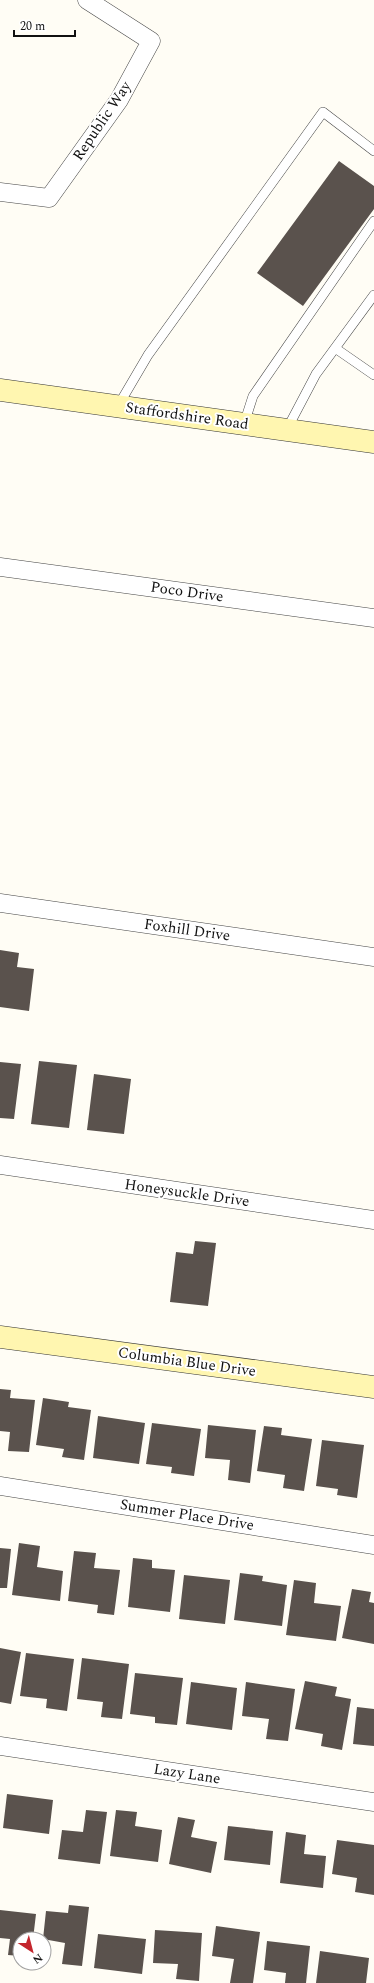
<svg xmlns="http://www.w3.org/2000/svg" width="374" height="1983" viewBox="0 0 374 1983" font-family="Spectral,serif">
  <rect width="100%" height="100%" fill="#fffdf5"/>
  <!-- building -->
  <path fill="#5a524d" d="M 339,161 L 374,186 L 374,209 L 303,306 L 257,273 Z
    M 0,950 L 19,953 L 17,967 L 34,969 L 29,1011 L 0,1007 Z
    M 39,1061 L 77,1065 L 69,1128 L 31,1124 Z
    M 0,1062 L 21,1064 L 14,1119 L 0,1118 Z
    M 94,1074 L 131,1079 L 124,1134 L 87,1130 Z
    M 195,1241 L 216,1243 L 208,1306 L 170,1302 L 176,1252 L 193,1254 Z
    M 0,1389 L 11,1390 L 10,1398 L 35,1400 L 29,1452 L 8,1451 L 10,1432 L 0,1431 Z
    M 43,1398 L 69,1402 L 68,1407 L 91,1410 L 84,1460 L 62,1457 L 64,1449 L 36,1445 Z
    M 98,1416 L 145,1423 L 139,1464 L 93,1458 Z
    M 152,1423 L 201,1429 L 194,1476 L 171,1473 L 172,1467 L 146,1464 Z
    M 208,1425 L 256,1430 L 250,1483 L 228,1480 L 230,1460 L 205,1458 Z
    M 264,1426 L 282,1428 L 281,1435 L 312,1439 L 304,1491 L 283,1488 L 285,1475 L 257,1471 Z
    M 322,1440 L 364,1445 L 357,1498 L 337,1495 L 338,1489 L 316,1486 Z
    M 19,1543 L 40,1546 L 37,1567 L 63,1571 L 60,1601 L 12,1595 Z
    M 0,1548 L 11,1549 L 7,1588 L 0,1588 Z
    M 74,1551 L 96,1553 L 94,1568 L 120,1570 L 114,1615 L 97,1613 L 98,1605 L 68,1601 Z
    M 133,1558 L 152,1560 L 152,1568 L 175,1570 L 170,1612 L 128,1607 Z
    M 240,1573 L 263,1576 L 262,1581 L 287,1585 L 282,1626 L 234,1620 Z
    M 184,1575 L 230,1580 L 225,1624 L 179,1619 Z
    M 294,1580 L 316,1583 L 314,1603 L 341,1606 L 336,1641 L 286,1635 Z
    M 352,1589 L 371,1592 L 369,1602 L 374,1603 L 374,1644 L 342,1638 Z
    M 0,1648 L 21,1652 L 11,1704 L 0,1702 Z
    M 26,1653 L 74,1659 L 67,1711 L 46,1708 L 47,1699 L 20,1696 Z
    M 82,1658 L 129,1664 L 122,1719 L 101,1717 L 103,1702 L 77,1699 Z
    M 135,1673 L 183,1678 L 177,1725 L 155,1723 L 155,1717 L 130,1714 Z
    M 305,1681 L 337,1687 L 335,1696 L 351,1699 L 342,1750 L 321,1746 L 323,1734 L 295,1729 Z
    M 191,1682 L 237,1688 L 232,1730 L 186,1724 Z
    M 246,1682 L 295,1689 L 288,1741 L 266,1739 L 269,1719 L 242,1716 Z
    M 357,1707 L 374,1709 L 374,1746 L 353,1744 Z
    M 7,1794 L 53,1800 L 49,1834 L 3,1828 Z
    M 86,1810 L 107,1812 L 100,1864 L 58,1859 L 62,1830 L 83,1832 Z
    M 116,1810 L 137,1812 L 135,1826 L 162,1830 L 158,1862 L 110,1856 Z
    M 178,1817 L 195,1820 L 191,1837 L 217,1842 L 211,1873 L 169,1864 Z
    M 228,1826 L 273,1831 L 270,1865 L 224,1860 Z
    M 286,1832 L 306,1835 L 304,1854 L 326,1856 L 323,1888 L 280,1883 Z
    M 337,1840 L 374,1845 L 374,1895 L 355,1892 L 357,1878 L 332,1874 Z
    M 69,1905 L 89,1907 L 82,1966 L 62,1964 L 65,1943 L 43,1939 L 46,1911 L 68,1913 Z
    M 0,1910 L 36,1914 L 33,1939 L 20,1939 L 20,1956 L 8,1955 L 10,1939 L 0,1938 Z
    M 216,1926 L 260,1932 L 253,1983 L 230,1983 L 234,1959 L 212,1956 Z
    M 155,1930 L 202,1933 L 199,1981 L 176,1979 L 178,1964 L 153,1963 Z
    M 98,1934 L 146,1939 L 142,1974 L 94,1968 Z
    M 267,1941 L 310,1946 L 306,1983 L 285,1983 L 286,1973 L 264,1970 Z
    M 320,1951 L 369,1958 L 366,1983 L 316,1983 Z"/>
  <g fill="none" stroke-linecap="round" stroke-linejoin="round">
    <!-- lane casing -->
    <g stroke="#444" stroke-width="10">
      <path id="lane" d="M 335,348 L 374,375
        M 118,406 L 148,355 L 323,112 L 374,151
        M 244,424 L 253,396 L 374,221
        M 287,429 L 316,374 L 374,295"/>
    </g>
    <!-- street casing -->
    <g stroke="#444" stroke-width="19">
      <path id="street" d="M 0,192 L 49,198 L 119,100 L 151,41 L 87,0
        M 0,567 L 374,618
        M 0,903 L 374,957
        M 0,1165 L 374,1220
        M 0,1486 L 374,1545
        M 0,1746 L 374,1802"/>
    </g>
    <!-- secondary casing -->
    <g stroke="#333" stroke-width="23">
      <path id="secondary" d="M 0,390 L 374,442
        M 0,1337 L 374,1387"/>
    </g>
    <!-- lane -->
    <use href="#lane" stroke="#fff" stroke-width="9"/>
    <!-- street -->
    <use href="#street" stroke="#fff" stroke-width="18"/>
    <!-- secondary -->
    <use href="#secondary" stroke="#fff6b0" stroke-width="22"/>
  </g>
  <g text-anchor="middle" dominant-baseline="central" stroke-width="4" stroke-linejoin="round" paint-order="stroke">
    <!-- street labels -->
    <g font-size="15" fill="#111" stroke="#fff">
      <text transform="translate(102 121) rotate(-56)">Republic Way</text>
      <text transform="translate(187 416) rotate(8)">Staffordshire Road</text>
      <text transform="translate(187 592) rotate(8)">Poco Drive</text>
      <text transform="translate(187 930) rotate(8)">Foxhill Drive</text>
      <text transform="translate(187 1193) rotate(8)">Honeysuckle Drive</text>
      <text transform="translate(187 1362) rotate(8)">Columbia Blue Drive</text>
      <text transform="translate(187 1515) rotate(9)">Summer Place Drive</text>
      <text transform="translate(187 1774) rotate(9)">Lazy Lane</text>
    </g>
  </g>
  <!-- north arrow -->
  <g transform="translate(32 1951) rotate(144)"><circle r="19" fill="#ffffff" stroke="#a0a0a0"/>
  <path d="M0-3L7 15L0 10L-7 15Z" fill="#c4262e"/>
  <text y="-6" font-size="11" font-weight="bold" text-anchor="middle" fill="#111111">N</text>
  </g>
  <!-- scale -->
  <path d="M14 30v6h61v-6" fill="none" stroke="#111111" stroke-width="2"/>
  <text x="20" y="30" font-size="12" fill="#111111" stroke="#ffffff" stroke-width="3" paint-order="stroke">20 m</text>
</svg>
